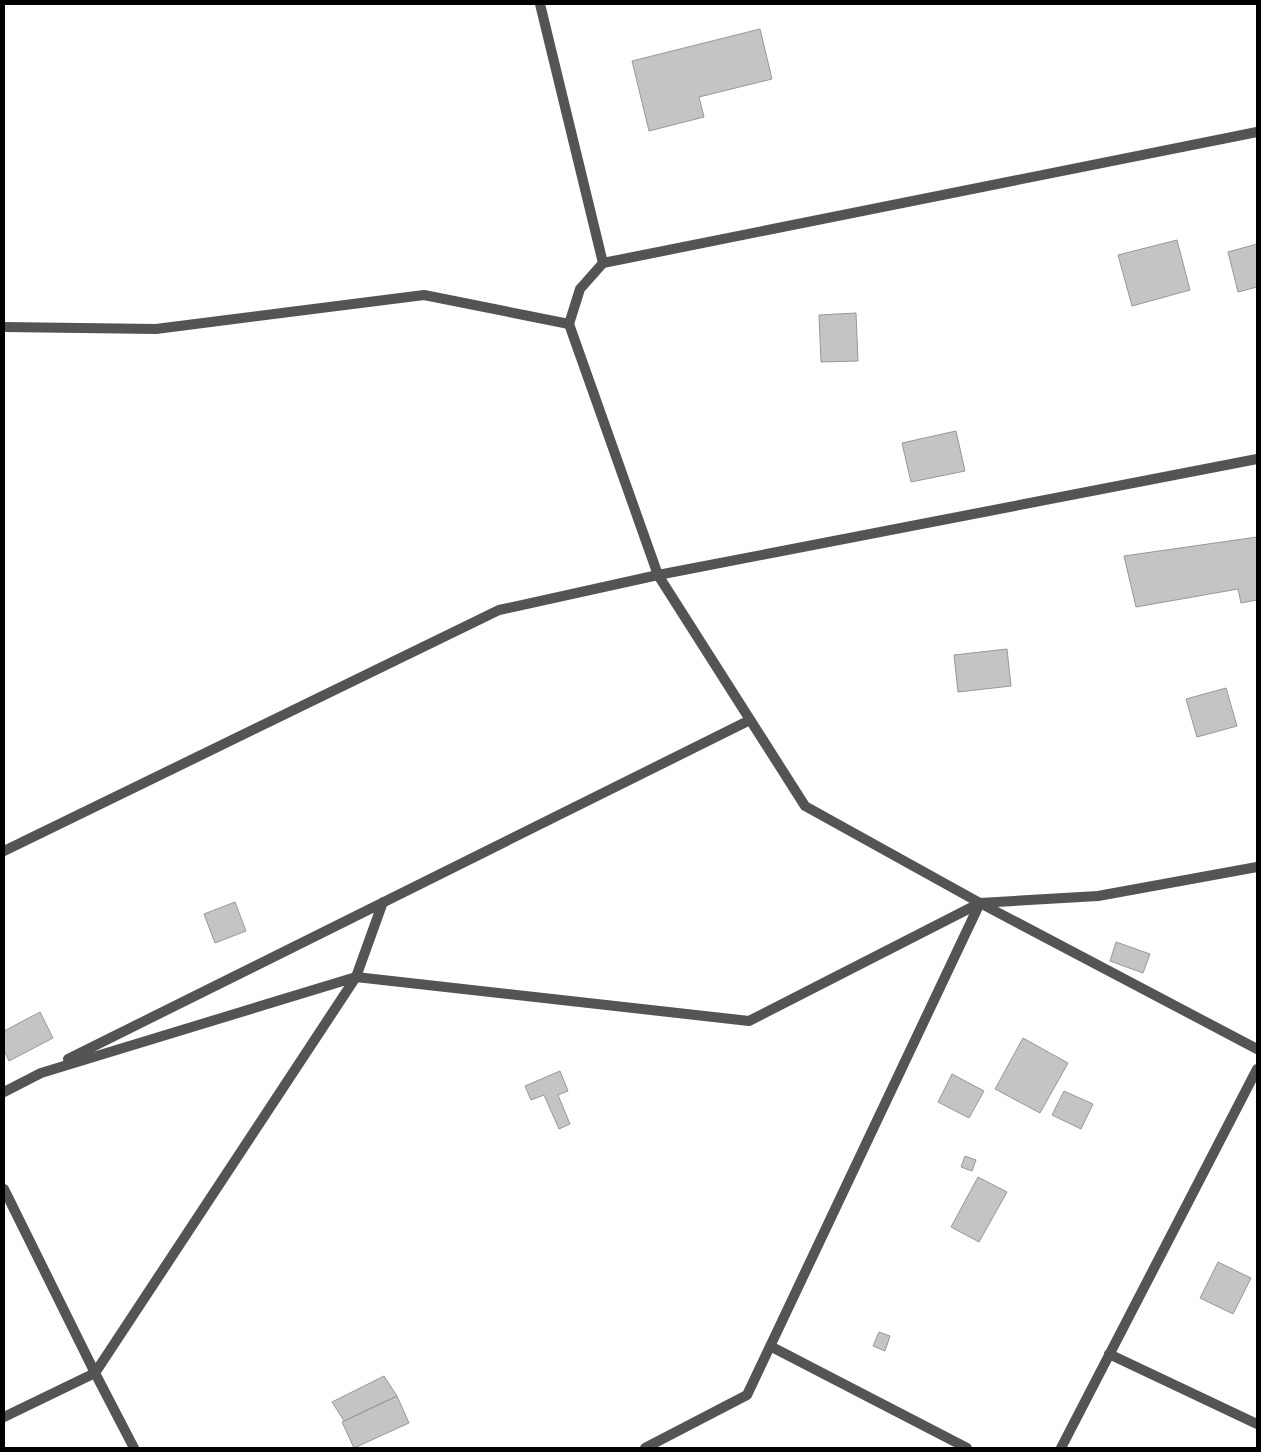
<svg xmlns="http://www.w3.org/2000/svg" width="1261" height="1452" viewBox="0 0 1261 1452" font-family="'PT Sans Narrow',sans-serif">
  <rect width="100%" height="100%" fill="#fff"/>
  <!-- building -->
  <path fill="#c4c4c4" stroke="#989898" d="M 760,29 L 772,79 L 699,97 L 704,117 L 649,131 L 632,61 Z
    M 1177,240 L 1190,290 L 1132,306 L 1118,255 Z
    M 1257,244 L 1257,287 L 1238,292 L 1228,252 Z
    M 856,313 L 858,361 L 821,362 L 819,315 Z
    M 956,431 L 965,471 L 911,482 L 902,443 Z
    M 1257,537 L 1257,600 L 1241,603 L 1238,589 L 1136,607 L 1124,556 Z
    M 1007,649 L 1011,686 L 958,692 L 954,655 Z
    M 1226,688 L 1237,726 L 1197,737 L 1186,699 Z
    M 235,902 L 246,931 L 215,943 L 204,914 Z
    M 1116,942 L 1150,954 L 1143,973 L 1110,961 Z
    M 40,1012 L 53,1038 L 9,1061 L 4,1050 L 4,1031 Z
    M 1023,1038 L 1068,1063 L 1040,1113 L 995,1089 Z
    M 560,1071 L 568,1091 L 558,1095 L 570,1124 L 559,1129 L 544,1095 L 531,1100 L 525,1086 Z
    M 952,1074 L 984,1091 L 969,1118 L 938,1102 Z
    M 1064,1091 L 1093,1104 L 1081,1129 L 1052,1115 Z
    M 965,1156 L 976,1160 L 972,1171 L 961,1167 Z
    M 978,1177 L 1007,1192 L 979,1242 L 951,1227 Z
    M 1218,1262 L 1251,1278 L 1233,1314 L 1200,1298 Z
    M 879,1332 L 890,1336 L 885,1351 L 873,1346 Z
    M 384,1376 L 397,1396 L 344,1421 L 332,1402 Z
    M 397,1396 L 409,1423 L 354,1448 L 342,1422 Z"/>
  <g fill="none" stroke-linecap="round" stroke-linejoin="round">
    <!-- minor -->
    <path stroke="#545454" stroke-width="10" d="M 540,4 L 603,263
      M 4,327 L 156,329 L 424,295 L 569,324
      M 4,851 L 499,610 L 658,575 L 1257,459
      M 68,1059 L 750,720
      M 4,1092 L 41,1073 L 356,977 L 749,1021 L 980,903 L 1098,896 L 1257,867
      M 4,1189 L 95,1373 L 134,1448
      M 770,1346 L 967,1448
      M 1109,1354 L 1257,1424
      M 4,1417 L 95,1373 L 356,977 L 383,902
      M 645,1448 L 747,1395 L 980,903
      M 1061,1448 L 1257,1069"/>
    <!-- tertiary -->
    <path stroke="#545454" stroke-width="10" d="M 1257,132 L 603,263 L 580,289 L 569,324 L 658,575 L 805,806 L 980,903 L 1257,1049"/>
  </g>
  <!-- border -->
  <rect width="1261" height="1452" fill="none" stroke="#000000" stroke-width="10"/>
</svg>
